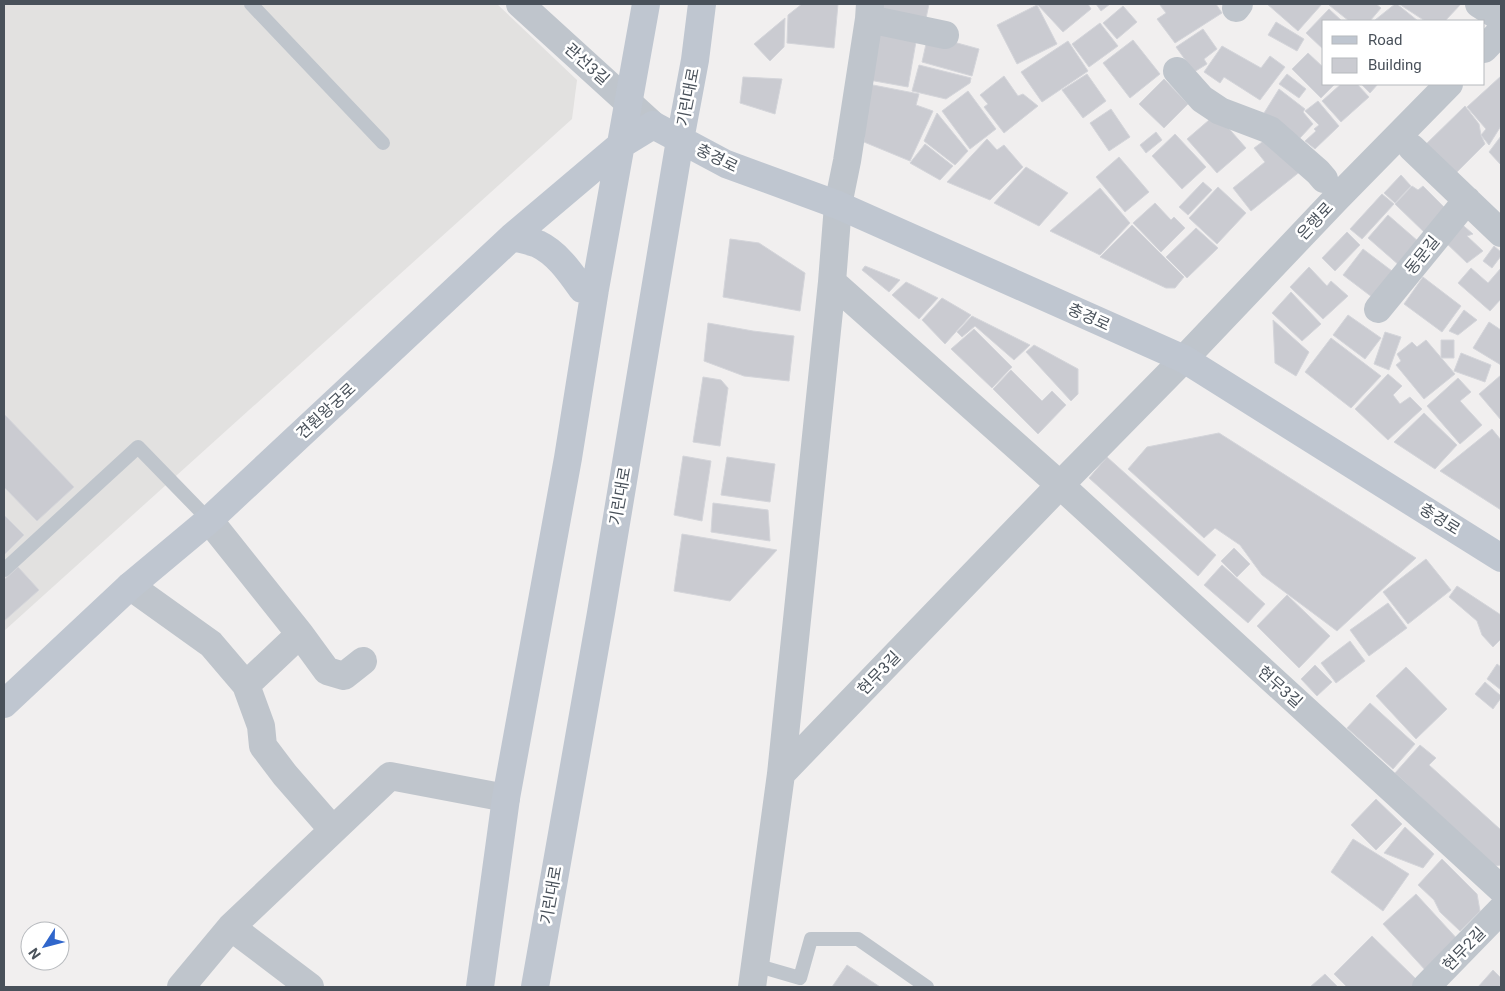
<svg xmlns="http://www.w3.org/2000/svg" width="1505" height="991" viewBox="0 0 1505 991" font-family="Roboto,'Noto Sans KR',sans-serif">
  <rect width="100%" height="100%" fill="#f1efef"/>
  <!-- education -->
  <path fill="#e2e1e0" d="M 4,4 L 497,4 L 577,80 L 572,119 L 4,631 Z"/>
  <!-- building -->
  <path fill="#cacbd1" stroke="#d4d5da" d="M 802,4 L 838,4 L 834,48 L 787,43 L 788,15 Z
    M 877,4 L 929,4 L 925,23 L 875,14 Z
    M 1037,4 L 1088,4 L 1091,9 L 1063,32 Z
    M 1096,4 L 1110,4 L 1101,11 Z
    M 1162,4 L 1216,4 L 1222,13 L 1175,43 L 1157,19 L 1166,13 L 1160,5 Z
    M 1267,4 L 1322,4 L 1298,31 Z
    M 1330,4 L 1376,4 L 1381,8 L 1370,21 L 1349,21 L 1329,5 Z
    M 1395,4 L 1397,4 L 1418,21 L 1375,21 L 1375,20 Z
    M 1399,4 L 1461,4 L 1445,21 L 1425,21 Z
    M 1037,5 L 1057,44 L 1017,64 L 997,25 Z
    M 1123,6 L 1137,22 L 1117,39 L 1103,23 Z
    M 1329,9 L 1342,21 L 1324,21 L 1324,50 L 1306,33 Z
    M 785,18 L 784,47 L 770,61 L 754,44 Z
    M 1276,22 L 1304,39 L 1297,51 L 1268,35 Z
    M 1100,23 L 1118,46 L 1089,67 L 1072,44 Z
    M 877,28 L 917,36 L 908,87 L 869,80 Z
    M 1203,29 L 1217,49 L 1204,59 L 1207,64 L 1194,72 L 1176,47 Z
    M 928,35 L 979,49 L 972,76 L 922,62 Z
    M 1133,40 L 1160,74 L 1130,98 L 1103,63 Z
    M 1068,41 L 1088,71 L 1042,102 L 1021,72 Z
    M 1222,46 L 1261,68 L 1270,56 L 1285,67 L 1260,100 L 1224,77 L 1220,83 L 1204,72 Z
    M 1308,53 L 1324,68 L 1324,84 L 1335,84 L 1321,98 L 1292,69 Z
    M 919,65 L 971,78 L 970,83 L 946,99 L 912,91 Z
    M 1087,74 L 1106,101 L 1083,118 L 1062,90 Z
    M 1287,74 L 1306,89 L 1299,98 L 1279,84 Z
    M 1004,76 L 1018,96 L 1023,94 L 1038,106 L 1004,133 L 984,107 L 988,104 L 980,95 Z
    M 1501,76 L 1501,126 L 1489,145 L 1481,135 L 1486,129 L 1467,107 Z
    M 743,77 L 782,79 L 775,114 L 740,103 Z
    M 1164,79 L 1188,104 L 1164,128 L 1139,104 Z
    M 868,84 L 919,94 L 916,105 L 933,111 L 910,161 L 864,142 Z
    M 1341,84 L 1357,84 L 1369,97 L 1341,122 L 1322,101 Z
    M 1361,84 L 1378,84 L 1370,93 Z
    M 1279,89 L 1305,109 L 1303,112 L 1313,124 L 1300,138 L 1264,113 Z
    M 968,91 L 996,129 L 970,149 L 942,111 Z
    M 1318,101 L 1339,126 L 1315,149 L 1305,141 L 1316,131 L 1314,129 L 1319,125 L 1305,111 Z
    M 1465,106 L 1479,124 L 1481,135 L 1485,144 L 1449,180 L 1420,150 Z
    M 1111,109 L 1130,137 L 1109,151 L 1090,123 Z
    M 937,113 L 968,151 L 955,165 L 924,141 Z
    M 1216,114 L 1246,148 L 1217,173 L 1187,139 Z
    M 1156,132 L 1162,140 L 1146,153 L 1140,145 Z
    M 1175,134 L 1206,167 L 1182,189 L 1152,156 Z
    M 1273,134 L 1302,170 L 1251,211 L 1233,188 L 1265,162 L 1254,148 Z
    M 1501,136 L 1501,165 L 1489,152 Z
    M 987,139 L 997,150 L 1004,145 L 1023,167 L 990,200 L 947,182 Z
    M 925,144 L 953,166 L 940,180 L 910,163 Z
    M 1119,157 L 1149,192 L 1125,212 L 1096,177 Z
    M 1026,167 L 1068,193 L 1039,226 L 994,203 Z
    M 1401,175 L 1411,186 L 1395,203 L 1384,193 Z
    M 1203,182 L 1212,190 L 1188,215 L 1179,207 Z
    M 1412,186 L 1418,190 L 1423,186 L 1449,212 L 1426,234 L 1395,204 Z
    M 1218,187 L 1246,213 L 1217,244 L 1189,218 Z
    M 1100,188 L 1130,223 L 1100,255 L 1050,231 Z
    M 1382,194 L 1394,204 L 1362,239 L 1350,229 Z
    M 1155,203 L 1171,220 L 1174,217 L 1185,228 L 1161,252 L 1133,223 Z
    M 1388,215 L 1419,242 L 1400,266 L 1368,238 Z
    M 1458,221 L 1473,234 L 1467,236 L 1483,251 L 1467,263 L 1443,240 Z
    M 1132,225 L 1184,277 L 1175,288 L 1166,288 L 1100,257 Z
    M 1196,228 L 1218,248 L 1187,278 L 1166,257 Z
    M 1347,232 L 1360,245 L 1335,271 L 1322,258 Z
    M 730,239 L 759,243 L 805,273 L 800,311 L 723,297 Z
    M 1494,246 L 1501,252 L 1501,256 L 1492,268 L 1483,261 Z
    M 1363,249 L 1392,271 L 1372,297 L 1343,275 Z
    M 865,266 L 900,280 L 889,292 L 862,270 Z
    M 1309,267 L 1327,286 L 1331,281 L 1348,296 L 1323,319 L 1290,287 Z
    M 1471,268 L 1488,283 L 1501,268 L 1501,299 L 1490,311 L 1458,283 Z
    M 1423,277 L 1461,306 L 1442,332 L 1404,304 Z
    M 906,282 L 938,298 L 919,319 L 892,295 Z
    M 1291,292 L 1321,324 L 1302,341 L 1272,313 Z
    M 942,298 L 971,315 L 945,344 L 922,320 Z
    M 1464,310 L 1477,320 L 1458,335 L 1449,331 Z
    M 1348,315 L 1381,338 L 1365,359 L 1333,335 Z
    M 972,316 L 1030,345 L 1014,360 L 975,326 L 962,337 L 957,332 Z
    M 1273,320 L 1309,352 L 1296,376 L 1275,363 Z
    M 1489,322 L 1501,330 L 1501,365 L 1473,348 Z
    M 708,323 L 753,331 L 794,336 L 789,381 L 744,376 L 704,361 Z
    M 974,329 L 1012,367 L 992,388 L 951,349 Z
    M 1385,332 L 1401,337 L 1389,370 L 1374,364 Z
    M 1331,338 L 1381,376 L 1351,408 L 1305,372 Z
    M 1426,340 L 1455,374 L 1424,399 L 1396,365 L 1401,361 L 1397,354 L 1412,342 L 1417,347 Z
    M 1441,340 L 1454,340 L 1454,358 L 1441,358 Z
    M 1034,345 L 1078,369 L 1078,394 L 1071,401 L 1026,352 Z
    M 1461,353 L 1491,365 L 1485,382 L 1454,371 Z
    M 1011,370 L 1042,401 L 1052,391 L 1066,405 L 1038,434 L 993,389 Z
    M 1388,374 L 1402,386 L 1393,395 L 1400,404 L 1410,397 L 1422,409 L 1388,440 L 1355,409 Z
    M 1501,375 L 1501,420 L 1479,394 Z
    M 703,377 L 721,380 L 728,388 L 720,446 L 693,442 Z
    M 1458,378 L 1471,392 L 1460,401 L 1482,425 L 1460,444 L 1427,406 Z
    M 1424,413 L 1457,445 L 1435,469 L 1394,442 Z
    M 4,414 L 74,487 L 37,521 L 4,487 Z
    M 1492,429 L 1501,440 L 1501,510 L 1440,471 Z
    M 1219,433 L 1416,558 L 1337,631 L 1262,575 L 1240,545 L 1215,528 L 1204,538 L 1128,469 L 1147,447 Z
    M 683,456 L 711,461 L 702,521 L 674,515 Z
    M 727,457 L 775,464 L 770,502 L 721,495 Z
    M 1107,457 L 1216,555 L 1198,576 L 1089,478 Z
    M 713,503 L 768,510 L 770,541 L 711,532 Z
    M 4,515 L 24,535 L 4,555 Z
    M 682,534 L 777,550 L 730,601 L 674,591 Z
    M 1234,548 L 1250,564 L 1237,577 L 1221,561 Z
    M 1426,559 L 1451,590 L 1408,624 L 1383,592 Z
    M 1222,565 L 1265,604 L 1248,623 L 1204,585 Z
    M 18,567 L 39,590 L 4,621 L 4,580 Z
    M 1457,586 L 1501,615 L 1501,639 L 1493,647 L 1482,635 L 1477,621 L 1449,597 Z
    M 1287,595 L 1330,636 L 1299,668 L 1257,626 Z
    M 1388,603 L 1407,628 L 1369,656 L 1350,630 Z
    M 1350,641 L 1365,661 L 1336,683 L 1321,663 Z
    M 1497,664 L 1501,667 L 1501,690 L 1487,679 Z
    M 1315,665 L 1332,682 L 1317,696 L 1301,679 Z
    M 1406,667 L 1447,709 L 1416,739 L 1376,696 Z
    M 1485,682 L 1501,696 L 1501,698 L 1493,709 L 1475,694 Z
    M 1370,703 L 1415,744 L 1393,769 L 1347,728 Z
    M 1420,745 L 1436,758 L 1429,765 L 1501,830 L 1501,865 L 1494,866 L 1395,773 Z
    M 1376,799 L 1402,824 L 1376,850 L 1351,825 Z
    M 1405,827 L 1434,854 L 1423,868 L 1384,853 Z
    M 1353,839 L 1409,874 L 1383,911 L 1331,872 Z
    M 1442,859 L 1477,894 L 1480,911 L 1460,931 L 1440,912 L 1434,900 L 1418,885 Z
    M 1416,894 L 1460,942 L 1427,972 L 1383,924 Z
    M 1372,936 L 1419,982 L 1414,987 L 1347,987 L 1334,974 Z
    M 847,965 L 880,987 L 832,987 Z
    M 1493,970 L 1501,978 L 1501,987 L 1478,987 Z
    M 1325,974 L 1338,987 L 1310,987 Z"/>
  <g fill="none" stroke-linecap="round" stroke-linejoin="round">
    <!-- lane -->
    <path stroke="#bfc5cc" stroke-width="14" d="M 251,4 L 383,143
      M 4,570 L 138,447 L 209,520
      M 755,965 L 800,978 L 811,939 L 858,939 L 927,987"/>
    <!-- street -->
    <path stroke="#bfc5cc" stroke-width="28" d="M 520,4 L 653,125
      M 1479,4 L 1501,18
      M 1236,8 L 1239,4
      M 869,19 L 945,35
      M 1484,49 L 1501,31
      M 1177,71 L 1202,99 L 1220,111 L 1270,130 L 1318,172 L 1324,179
      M 1412,148 L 1501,233
      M 832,282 L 1060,485 L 1501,889
      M 1378,309 L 1467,200
      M 209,520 L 300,634 L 246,685
      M 130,586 L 211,644 L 246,685 L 261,726 L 263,746 L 285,775 L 333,830
      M 300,634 L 327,671 L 344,676 L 363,661
      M 781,774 L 1060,485 L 1184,359 L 1336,199 L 1449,84
      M 231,927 L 310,987
      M 181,987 L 231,927 L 390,776 L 506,798
      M 752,987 L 781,774 L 832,282 L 838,205 L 847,161 L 869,19 L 870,4
      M 1426,987 L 1501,910"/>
    <!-- secondary -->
    <path stroke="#bfc6d0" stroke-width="28" d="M 512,237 C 520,239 530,241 538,244 C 557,253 570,272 582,289 L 595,289
      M 4,704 L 130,586 L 209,520 L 512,237 L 622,144 L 653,125 L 726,164 L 838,205 L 1184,359 L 1501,558
      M 480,987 L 506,798 L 568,458 L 595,289 L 646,4
      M 535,987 L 601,613 L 680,140 L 695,60 L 702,4"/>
  </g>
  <g text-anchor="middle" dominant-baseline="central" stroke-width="5" stroke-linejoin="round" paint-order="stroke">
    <!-- street labels -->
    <g font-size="16" fill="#49515a" stroke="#fff">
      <text transform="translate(587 64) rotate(42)">관선3길</text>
      <text transform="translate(688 97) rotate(-79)">기린대로</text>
      <text transform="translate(717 158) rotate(26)">충경로</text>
      <text transform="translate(1315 221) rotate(-47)">은행로</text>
      <text transform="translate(1422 255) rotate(-51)">동문길</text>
      <text transform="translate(1089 317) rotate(24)">충경로</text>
      <text transform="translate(326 411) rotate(-43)">견훤왕궁로</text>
      <text transform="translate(620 496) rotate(-80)">기린대로</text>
      <text transform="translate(1440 519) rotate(32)">충경로</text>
      <text transform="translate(879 673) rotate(-46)">현무3길</text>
      <text transform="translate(1280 687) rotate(42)">현무3길</text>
      <text transform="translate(551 895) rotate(-80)">기린대로</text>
      <text transform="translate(1464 949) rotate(-46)">현무2길</text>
    </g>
  </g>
  <!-- border -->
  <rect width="1505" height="991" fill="none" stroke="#49515a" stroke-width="10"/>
  <!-- legend -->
  <rect x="1322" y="20" width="162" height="65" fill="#ffffff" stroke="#b6b9bd"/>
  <rect x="1332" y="36" width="25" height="8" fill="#bfc6d0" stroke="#b6b9bd"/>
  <text x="1368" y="45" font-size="15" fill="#49515a">Road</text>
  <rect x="1332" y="58" width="25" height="15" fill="#cacbd1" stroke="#b6b9bd"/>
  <text x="1368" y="70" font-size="15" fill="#49515a">Building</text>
  <!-- north arrow -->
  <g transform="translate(45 946) rotate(234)"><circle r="24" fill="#ffffff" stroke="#b6b9bd"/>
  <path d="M0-4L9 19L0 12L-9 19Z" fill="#3066cb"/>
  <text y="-8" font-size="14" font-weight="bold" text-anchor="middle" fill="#49515a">N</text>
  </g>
</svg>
